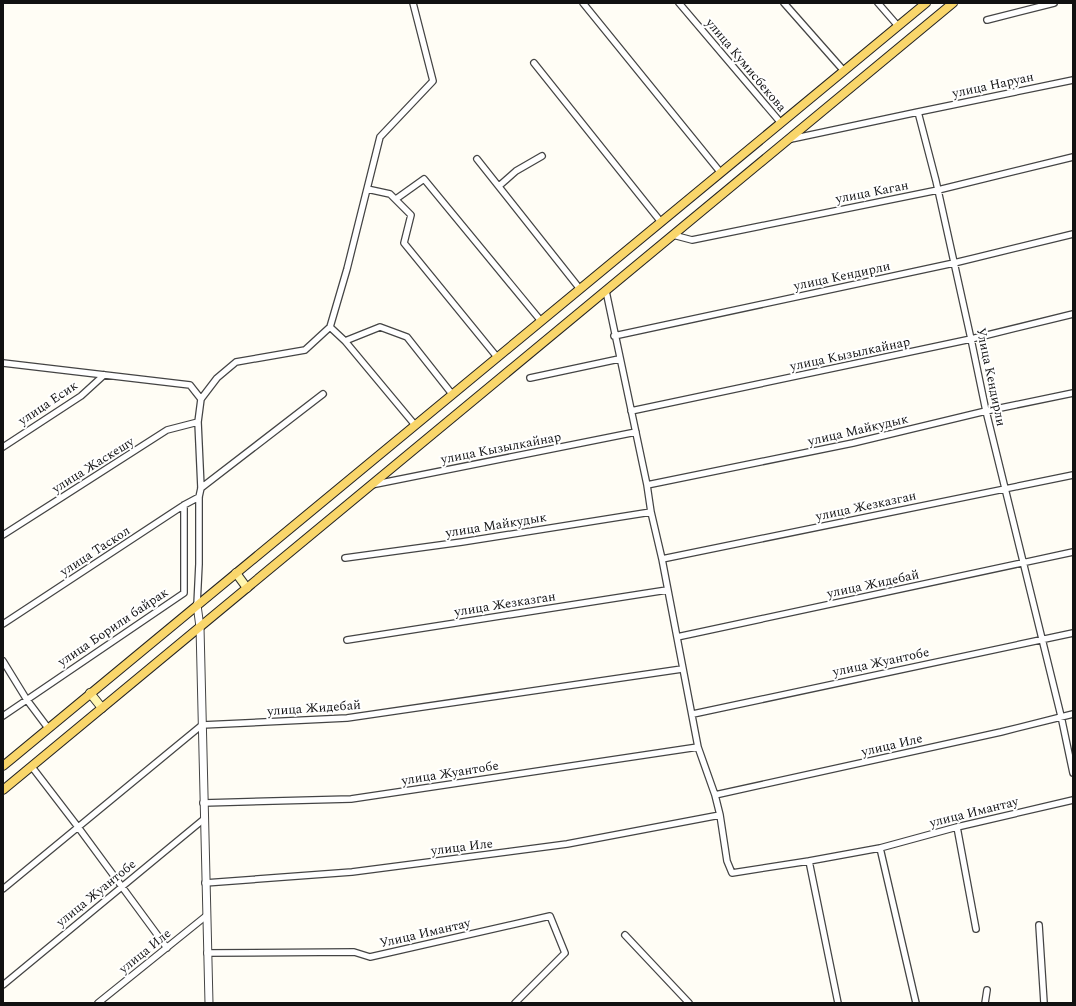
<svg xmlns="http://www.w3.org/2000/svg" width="1076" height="1006" viewBox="0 0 1076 1006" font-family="Spectral,serif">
  <rect width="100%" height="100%" fill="#fffdf5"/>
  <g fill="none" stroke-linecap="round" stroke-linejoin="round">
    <!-- minor casing -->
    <g stroke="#444" stroke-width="8">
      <path id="minor" d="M 583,3 L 721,173
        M 679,3 L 781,123
        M 784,3 L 844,71
        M 878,3 L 898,26
        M 987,20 L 1054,3
        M 534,63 L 661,222
        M 918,112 L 1073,80
        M 791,139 L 918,112 L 936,181 L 971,339 L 986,411 L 1061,716 L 1073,773
        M 477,159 L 580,289
        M 499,186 L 516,171 L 542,156
        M 367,189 L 390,194 L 411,215 L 404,243 L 497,357
        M 396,199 L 424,179 L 541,321
        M 673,235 L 692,240 L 938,190 L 1073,157
        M 606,291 L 647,485 L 651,512 L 662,559 L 698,747 L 715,795 L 720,815 L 727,861 L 732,873 L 809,861 L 838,1003
        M 330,327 L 345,341 L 415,425
        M 614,336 L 954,263 L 1073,234
        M 345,341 L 380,327 L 407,337 L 452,394
        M 3,363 L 190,385 L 201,399 L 198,422 L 201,488 L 199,497 L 199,564 L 197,605
        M 530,378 L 619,359
        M 201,399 L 217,378 L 236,362 L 305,350 L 330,327 L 347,269 L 380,137 L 433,81 L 413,3
        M 631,411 L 971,339 L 1073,314
        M 3,447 L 81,396 L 104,375
        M 371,485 L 636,432
        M 647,485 L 853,443 L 986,411 L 1073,393
        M 201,488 L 323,394
        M 3,535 L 167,430 L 198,422
        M 345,558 L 462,542 L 651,512
        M 662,559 L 1073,475
        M 3,624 L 184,505 L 199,497
        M 677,637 L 1073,552
        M 347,640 L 667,590
        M 3,661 L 27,700 L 48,728
        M 693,714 L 1073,633
        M 3,716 L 184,593 L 184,505
        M 32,767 L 78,827 L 167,948
        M 715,795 L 1001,732 L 1073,714
        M 203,803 L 351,799 L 698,747
        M 957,827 L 976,929
        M 880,848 L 957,827 L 1073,800
        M 809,861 L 880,848 L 916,1003
        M 205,883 L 352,872 L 567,844 L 720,815
        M 3,889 L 202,725 L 347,718 L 682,669
        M 1039,925 L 1044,1003
        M 625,935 L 689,1003
        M 207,953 L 354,952 L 370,957 L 550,916 L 565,953 L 515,1003
        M 3,985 L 204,819
        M 98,1003 L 206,916
        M 985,1003 L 987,990"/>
    </g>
    <!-- tertiary casing -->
    <g stroke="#444" stroke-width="9">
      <path id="tertiary" d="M 197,605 L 200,627 L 209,1003"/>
    </g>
    <!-- secondary casing -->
    <g stroke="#333" stroke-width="10">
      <path id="secondary" d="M 236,573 L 247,588
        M 90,693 L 102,708"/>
    </g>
    <!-- primary casing -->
    <g stroke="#222" stroke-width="10">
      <path id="primary" d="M 3,766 L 926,3
        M 3,790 L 953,3"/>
    </g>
    <!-- minor -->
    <use href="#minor" stroke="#fff" stroke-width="5.5"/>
    <!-- tertiary -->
    <use href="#tertiary" stroke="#fff" stroke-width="7"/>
    <!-- secondary -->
    <use href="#secondary" stroke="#fff6b0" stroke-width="8"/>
    <!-- primary -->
    <use href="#primary" stroke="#f9d66b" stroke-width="8"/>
  </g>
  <g text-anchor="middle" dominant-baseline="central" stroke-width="4" stroke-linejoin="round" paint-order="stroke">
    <!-- street labels -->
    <g font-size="13" fill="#111" stroke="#fff">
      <text transform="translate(746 65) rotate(50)">улица Кумисбекова</text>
      <text transform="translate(993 85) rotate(-12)">улица Наруан</text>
      <text transform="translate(872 192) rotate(-11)">улица Каган</text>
      <text transform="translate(842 276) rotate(-12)">улица Кендирли</text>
      <text transform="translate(850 354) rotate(-12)">улица Кызылкайнар</text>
      <text transform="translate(991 377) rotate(78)">Улица Кендирли</text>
      <text transform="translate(48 403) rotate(-34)">улица Есик</text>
      <text transform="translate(858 430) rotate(-13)">улица Майкудык</text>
      <text transform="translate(501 448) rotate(-11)">улица Кызылкайнар</text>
      <text transform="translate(93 465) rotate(-32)">улица Жаскешу</text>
      <text transform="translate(866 506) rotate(-12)">улица Жезказган</text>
      <text transform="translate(496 525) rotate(-9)">улица Майкудык</text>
      <text transform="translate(95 551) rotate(-33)">улица Таскол</text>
      <text transform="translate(873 584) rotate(-12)">улица Жидебай</text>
      <text transform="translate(505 604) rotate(-9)">улица Жезказган</text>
      <text transform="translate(113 627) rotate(-34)">улица Борили байрак</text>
      <text transform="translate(881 662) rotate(-12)">улица Жуантобе</text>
      <text transform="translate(314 708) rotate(-4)">улица Жидебай</text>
      <text transform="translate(892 745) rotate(-13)">улица Иле</text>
      <text transform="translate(450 773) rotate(-9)">улица Жуантобе</text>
      <text transform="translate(974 812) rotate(-14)">улица Имантау</text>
      <text transform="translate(462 847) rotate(-7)">улица Иле</text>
      <text transform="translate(96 893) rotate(-39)">улица Жуантобе</text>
      <text transform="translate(425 933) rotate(-13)">Улица Имантау</text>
      <text transform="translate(145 951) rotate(-39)">улица Иле</text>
    </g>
  </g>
  <!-- border -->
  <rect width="1076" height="1006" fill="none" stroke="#111111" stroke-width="8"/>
</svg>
